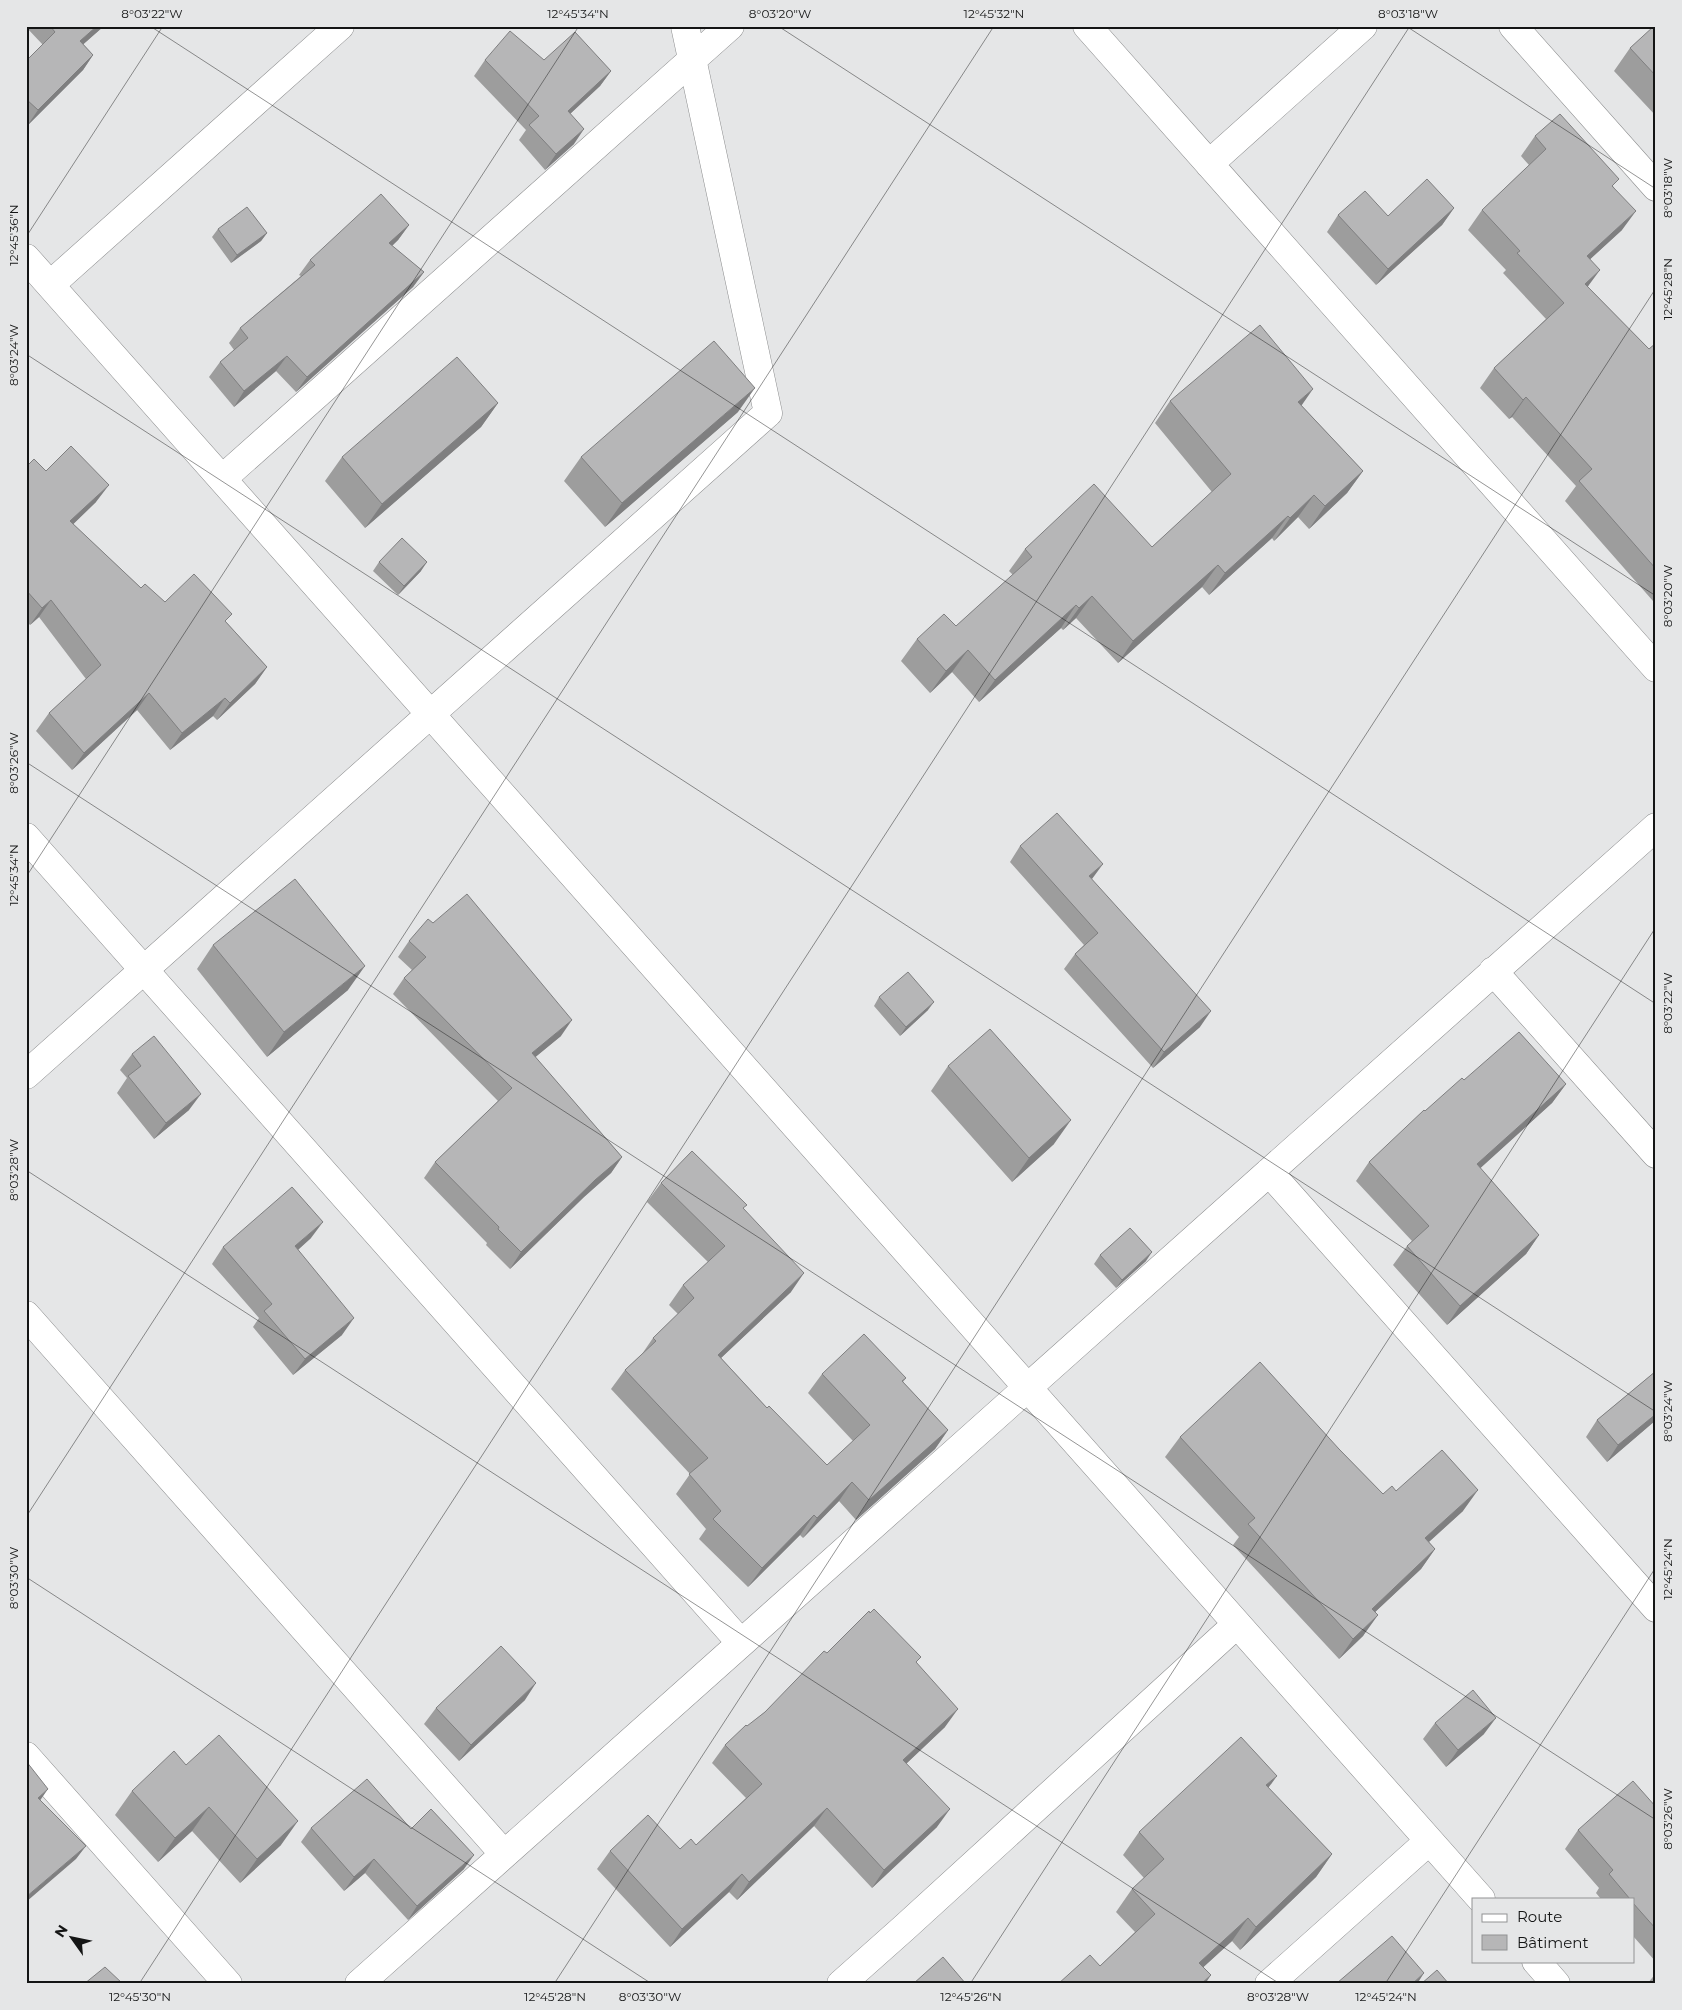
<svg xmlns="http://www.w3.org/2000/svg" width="1682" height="2010" viewBox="0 0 1682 2010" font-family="Montserrat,sans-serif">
  <rect width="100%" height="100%" fill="#e5e6e7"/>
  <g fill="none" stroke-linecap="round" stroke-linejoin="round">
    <!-- minor casing -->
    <g stroke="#8a8b8c" stroke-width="29">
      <path id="minor" d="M 1087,26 L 1656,668
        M 1513,26 L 1656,187
        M 1209,164 L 1363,26
        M 26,258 L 1481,1899
        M 50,285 L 340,26
        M 222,479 L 730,26
        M 26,837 L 741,1643
        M 1493,971 L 1656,1154
        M 26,1075 L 768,413 L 685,26
        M 1269,1172 L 1656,1608
        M 26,1315 L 504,1854
        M 26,1756 L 228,1984
        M 1536,1961 L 1556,1984
        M 359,1984 L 1656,827
        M 841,1984 L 904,1928 L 1237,1624
        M 1269,1984 L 1429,1841"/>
    </g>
    <!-- minor -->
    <use href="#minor" stroke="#fff" stroke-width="28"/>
  </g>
  <!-- wall -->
  <path fill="#9d9d9d" d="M 26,26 L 104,26 L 83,44 L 93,55 L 83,70 L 27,126 L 26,125 L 26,61 L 43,45 L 26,27 Z
    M 1656,26 L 1656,116 L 1614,71 L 1630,48 Z
    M 485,60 L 611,71 L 600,86 L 570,114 L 574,144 L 545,170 L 519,140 L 526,130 L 474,76 Z
    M 1535,136 L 1614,187 L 1622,230 L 1590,259 L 1588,287 L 1649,349 L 1656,343 L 1656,598 L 1653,601 L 1565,501 L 1576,486 L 1512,417 L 1509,419 L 1480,388 L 1494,368 L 1546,319 L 1503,273 L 1506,270 L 1468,230 L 1482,210 L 1529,165 L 1521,156 Z
    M 1454,208 L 1442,225 L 1376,285 L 1327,232 L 1338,215 L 1388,216 Z
    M 409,225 L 398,240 L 392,246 L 424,272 L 413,287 L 296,392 L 276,371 L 234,407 L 209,377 L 220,362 L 234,350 L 229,343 L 240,328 L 301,276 L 299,275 L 310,260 Z
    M 218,229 L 267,233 L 261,241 L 231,263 L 212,237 Z
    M 1170,401 L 1302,406 L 1363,471 L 1347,493 L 1309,529 L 1298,517 L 1274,541 L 1272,538 L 1209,595 L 1202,587 L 1118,663 L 1076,618 L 1063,630 L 1061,628 L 979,702 L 952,672 L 930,693 L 901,661 L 917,639 L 956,626 L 1013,575 L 1009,571 L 1025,549 L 1152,547 L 1212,492 L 1155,423 Z
    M 498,403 L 481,427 L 365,528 L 325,481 L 342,457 Z
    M 738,412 L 605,527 L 564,481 L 581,457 Z
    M 26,467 L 46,471 L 96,502 L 73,524 L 141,588 L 165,602 L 226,622 L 267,667 L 255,684 L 217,720 L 213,716 L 170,750 L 137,710 L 72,770 L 36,731 L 49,713 L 86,679 L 39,617 L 30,625 L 26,621 Z
    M 379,562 L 421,571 L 398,595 L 373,571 Z
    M 1020,846 L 1092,880 L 1200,1027 L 1153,1068 L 1064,969 L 1075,954 L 1084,945 L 1010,862 Z
    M 409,941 L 561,1036 L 535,1057 L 622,1157 L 611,1173 L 584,1197 L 510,1269 L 486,1245 L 487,1243 L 424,1178 L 435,1162 L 498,1101 L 393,994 L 404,978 L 412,970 L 398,957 Z
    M 213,945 L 348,990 L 267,1057 L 197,969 Z
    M 879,997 L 928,1010 L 900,1036 L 874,1006 Z
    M 132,1054 L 189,1110 L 154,1139 L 117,1093 L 127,1078 L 120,1070 Z
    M 948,1066 L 1054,1144 L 1012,1182 L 931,1091 Z
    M 1464,1080 L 1566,1084 L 1552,1103 L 1480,1168 L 1539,1235 L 1526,1254 L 1447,1325 L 1393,1265 L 1407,1246 L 1412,1241 L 1356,1181 L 1369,1162 L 1425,1111 Z
    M 661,1183 L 744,1209 L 791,1292 L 721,1358 L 767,1408 L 827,1465 L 853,1441 L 808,1393 L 822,1374 L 906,1378 L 903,1382 L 948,1430 L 935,1449 L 856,1520 L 839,1501 L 803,1538 L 800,1535 L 748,1587 L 699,1539 L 706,1529 L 676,1494 L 690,1474 L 611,1389 L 625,1370 L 642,1354 L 653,1338 L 678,1314 L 669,1305 L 683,1285 L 708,1262 L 647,1202 Z
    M 311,1238 L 298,1250 L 342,1335 L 293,1375 L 253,1327 L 259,1318 L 212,1264 L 223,1247 Z
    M 1100,1255 L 1146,1261 L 1116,1288 L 1094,1264 Z
    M 1656,1371 L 1656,1420 L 1607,1462 L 1586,1437 L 1597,1420 Z
    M 1180,1437 L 1339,1449 L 1383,1494 L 1396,1491 L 1463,1511 L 1429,1542 L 1435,1549 L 1421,1569 L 1375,1612 L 1363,1636 L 1339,1659 L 1233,1545 L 1239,1537 L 1165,1457 Z
    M 870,1613 L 917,1663 L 945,1727 L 906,1764 L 937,1827 L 872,1888 L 814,1826 L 737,1900 L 729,1892 L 670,1947 L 597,1869 L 610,1851 L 680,1849 L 696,1845 L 746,1798 L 712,1763 L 725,1745 L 765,1712 Z
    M 525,1700 L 459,1761 L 424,1724 L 436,1708 Z
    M 1435,1723 L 1484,1734 L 1446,1767 L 1423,1739 Z
    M 186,1765 L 281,1845 L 240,1883 L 192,1831 L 158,1862 L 115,1815 L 132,1791 Z
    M 1268,1788 L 1332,1854 L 1316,1877 L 1240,1950 L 1232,1941 L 1203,1967 L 1100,1966 L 1135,1932 L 1116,1912 L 1132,1889 L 1144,1878 L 1123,1855 L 1139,1832 Z
    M 1656,1807 L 1656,1962 L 1633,1936 L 1633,1899 L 1601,1899 L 1596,1893 L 1599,1888 L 1565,1849 L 1578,1830 Z
    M 311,1828 L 411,1829 L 464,1869 L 408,1920 L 365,1873 L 344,1891 L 301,1842 Z
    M 1656,1973 L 1656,1984 L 1649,1984 L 1648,1983 Z"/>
  <!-- shaded-wall -->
  <path fill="#7f7f80" d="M 97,26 L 104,26 L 69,57 L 80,41 Z
    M 93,55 L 83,70 L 27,126 L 38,110 Z
    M 611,71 L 600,86 L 557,126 L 568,111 Z
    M 584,129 L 574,144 L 545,170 L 556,154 Z
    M 1454,208 L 1442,225 L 1376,285 L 1388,269 Z
    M 1636,211 L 1622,230 L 1573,275 L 1587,256 Z
    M 409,225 L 398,240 L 378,259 L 389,243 Z
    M 267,233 L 261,241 L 231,263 L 237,255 Z
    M 1600,270 L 1586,289 L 1585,284 Z
    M 424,272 L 413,287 L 296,392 L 307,377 Z
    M 287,356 L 276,371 L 234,407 L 244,391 Z
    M 755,388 L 738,412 L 605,527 L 622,503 Z
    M 1313,389 L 1297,412 L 1298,402 Z
    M 1526,397 L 1512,417 L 1509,419 L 1523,400 Z
    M 498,403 L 481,427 L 365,528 L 382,504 Z
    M 1363,471 L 1347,493 L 1309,529 L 1325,506 Z
    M 109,485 L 96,502 L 58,539 L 70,521 Z
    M 1314,495 L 1298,517 L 1274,541 L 1290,518 Z
    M 1288,516 L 1272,538 L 1209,595 L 1225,573 Z
    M 427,562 L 421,571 L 398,595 L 404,586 Z
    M 1218,565 L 1202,587 L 1118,663 L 1133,641 Z
    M 1092,596 L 1076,618 L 1063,630 L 1079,608 Z
    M 51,600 L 39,617 L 30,625 L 42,608 Z
    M 1076,605 L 1061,628 L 979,702 L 995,680 Z
    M 968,650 L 952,672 L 930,693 L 946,671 Z
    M 267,667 L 255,684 L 217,720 L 230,703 Z
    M 149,693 L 137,710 L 72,770 L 84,753 Z
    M 225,698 L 213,716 L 170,750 L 182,733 Z
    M 1103,864 L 1092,879 L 1089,876 Z
    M 365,966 L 348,990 L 267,1057 L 284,1032 Z
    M 934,1002 L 928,1010 L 900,1036 L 906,1027 Z
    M 1211,1011 L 1200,1027 L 1153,1068 L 1164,1052 Z
    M 572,1020 L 561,1036 L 521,1069 L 532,1053 Z
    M 1566,1084 L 1552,1103 L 1464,1183 L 1477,1164 Z
    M 201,1094 L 189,1110 L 154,1139 L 166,1123 Z
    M 1071,1120 L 1054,1144 L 1012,1182 L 1029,1158 Z
    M 622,1157 L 611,1173 L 584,1197 L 510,1269 L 521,1252 L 595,1180 Z
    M 323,1222 L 311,1238 L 283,1263 L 295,1246 Z
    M 1539,1235 L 1526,1254 L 1447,1325 L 1460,1306 Z
    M 1152,1252 L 1146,1261 L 1116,1288 L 1122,1280 Z
    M 804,1273 L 791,1292 L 704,1374 L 718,1355 Z
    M 354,1318 L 342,1335 L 293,1375 L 305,1359 Z
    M 1656,1414 L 1656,1420 L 1607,1462 L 1618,1445 Z
    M 948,1430 L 935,1449 L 856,1520 L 869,1500 Z
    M 852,1482 L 839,1501 L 803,1538 L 817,1518 Z
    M 1478,1490 L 1463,1511 L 1411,1558 L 1425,1538 Z
    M 814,1515 L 800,1535 L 748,1587 L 762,1568 Z
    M 1435,1549 L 1421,1569 L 1357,1629 L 1372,1609 Z
    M 1378,1615 L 1363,1636 L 1339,1659 L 1353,1639 Z
    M 536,1683 L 525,1700 L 459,1761 L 471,1745 Z
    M 958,1709 L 945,1727 L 891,1778 L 903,1760 Z
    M 1496,1718 L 1484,1734 L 1446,1767 L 1458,1750 Z
    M 1277,1776 L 1261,1798 L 1266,1785 Z
    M 48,1789 L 39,1802 L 38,1798 Z
    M 209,1807 L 192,1831 L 158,1862 L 175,1838 Z
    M 827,1808 L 814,1826 L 737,1900 L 749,1882 Z
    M 950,1809 L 937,1827 L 872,1888 L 884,1870 Z
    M 298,1821 L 281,1845 L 240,1883 L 257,1859 Z
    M 86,1846 L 76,1859 L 26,1902 L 26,1897 Z
    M 1332,1854 L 1316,1877 L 1240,1950 L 1256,1927 Z
    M 474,1855 L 464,1869 L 408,1920 L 417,1906 Z
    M 374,1859 L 365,1873 L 344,1891 L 354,1877 Z
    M 742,1874 L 729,1892 L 670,1947 L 682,1929 Z
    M 1248,1918 L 1232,1941 L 1185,1984 L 1199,1963 Z
    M 1424,1973 L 1417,1984 L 1412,1984 Z
    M 1211,1975 L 1205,1984 L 1201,1984 Z"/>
  <!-- building -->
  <path fill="#b6b6b7" stroke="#7f7f80" d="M 50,26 L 97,26 L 80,41 L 93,55 L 38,110 L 26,99 L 26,61 L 55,32 Z
    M 1654,26 L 1656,26 L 1656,76 L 1630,48 Z
    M 510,31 L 544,60 L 575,32 L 611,71 L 568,111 L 584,129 L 556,154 L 529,125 L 539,116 L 485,60 Z
    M 1560,114 L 1619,179 L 1612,186 L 1636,211 L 1587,256 L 1600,270 L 1585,284 L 1649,349 L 1656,343 L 1656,569 L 1579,481 L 1592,469 L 1526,397 L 1523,400 L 1494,368 L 1564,303 L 1517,253 L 1520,251 L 1482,210 L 1546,149 L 1535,136 Z
    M 1427,179 L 1454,208 L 1388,269 L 1338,215 L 1365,191 L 1388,216 Z
    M 381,194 L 409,225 L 389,243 L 424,272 L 307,377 L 287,356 L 244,391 L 220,362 L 248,338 L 240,328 L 315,265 L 310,260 Z
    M 247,207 L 267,233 L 237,255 L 218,229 Z
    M 1260,325 L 1313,389 L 1298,402 L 1363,471 L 1325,506 L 1314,495 L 1290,518 L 1288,516 L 1225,573 L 1218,565 L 1133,641 L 1092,596 L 1079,608 L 1076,605 L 995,680 L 968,650 L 946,671 L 917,639 L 944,614 L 956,626 L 1032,557 L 1025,549 L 1094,484 L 1152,547 L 1231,474 L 1170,401 Z
    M 714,341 L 755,388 L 622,503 L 581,457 Z
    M 457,357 L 498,403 L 382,504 L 342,457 Z
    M 71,446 L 109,485 L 70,521 L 141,588 L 145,584 L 165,602 L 194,574 L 232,614 L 225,621 L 267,667 L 230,703 L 225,698 L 182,733 L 149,693 L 84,753 L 49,713 L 101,665 L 51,600 L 42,608 L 26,590 L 26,467 L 34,459 L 46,471 Z
    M 402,538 L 427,562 L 404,586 L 379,562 Z
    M 1057,813 L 1103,864 L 1089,876 L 1211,1011 L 1164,1052 L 1075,954 L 1098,933 L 1020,846 Z
    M 295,879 L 365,966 L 284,1032 L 213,945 Z
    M 467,894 L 572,1020 L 532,1053 L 622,1157 L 595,1180 L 521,1252 L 498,1229 L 499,1227 L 435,1162 L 512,1088 L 404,978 L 426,957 L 409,941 L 428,919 L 433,923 Z
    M 908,972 L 934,1002 L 906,1027 L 879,997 Z
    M 990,1029 L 1071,1120 L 1029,1158 L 948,1066 Z
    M 1519,1032 L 1566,1084 L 1477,1164 L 1539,1235 L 1460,1306 L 1407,1246 L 1429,1226 L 1369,1162 L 1424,1110 L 1425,1111 L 1462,1078 L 1464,1080 Z
    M 154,1036 L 201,1094 L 166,1123 L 128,1076 L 141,1066 L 132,1054 Z
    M 692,1151 L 747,1205 L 743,1208 L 804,1273 L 718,1355 L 767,1408 L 769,1406 L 827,1465 L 870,1425 L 822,1374 L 864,1334 L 906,1378 L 902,1381 L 948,1430 L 869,1500 L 852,1482 L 817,1518 L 814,1515 L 762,1568 L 713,1519 L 721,1511 L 689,1474 L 708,1458 L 625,1370 L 656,1341 L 653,1338 L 694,1298 L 683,1285 L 725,1246 L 661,1183 Z
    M 292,1187 L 323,1222 L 295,1246 L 354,1318 L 305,1359 L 264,1311 L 272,1304 L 223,1247 Z
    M 1130,1228 L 1152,1252 L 1122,1280 L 1100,1255 Z
    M 1260,1362 L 1339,1449 L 1383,1494 L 1392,1486 L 1396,1491 L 1442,1450 L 1478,1490 L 1425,1538 L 1435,1549 L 1372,1609 L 1378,1615 L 1353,1639 L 1248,1524 L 1255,1518 L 1180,1437 Z
    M 1656,1371 L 1656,1414 L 1618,1445 L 1597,1420 Z
    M 874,1609 L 921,1657 L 916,1662 L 958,1709 L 903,1760 L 950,1809 L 884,1870 L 827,1808 L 749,1882 L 742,1874 L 682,1929 L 610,1851 L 648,1815 L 680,1849 L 691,1839 L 696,1845 L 762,1784 L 725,1745 L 746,1725 L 747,1726 L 765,1712 L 824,1651 L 827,1653 L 869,1611 L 870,1613 Z
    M 501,1646 L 536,1683 L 471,1745 L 436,1708 Z
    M 1473,1690 L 1496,1718 L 1458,1750 L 1435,1723 Z
    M 219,1735 L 298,1821 L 257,1859 L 209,1807 L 175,1838 L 132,1791 L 174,1751 L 186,1765 Z
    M 1241,1737 L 1277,1776 L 1266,1785 L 1332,1854 L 1256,1927 L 1248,1918 L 1199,1963 L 1211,1975 L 1201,1984 L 1058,1984 L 1090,1955 L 1100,1966 L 1155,1914 L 1132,1889 L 1164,1859 L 1139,1832 Z
    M 26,1761 L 48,1789 L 38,1798 L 86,1846 L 26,1897 Z
    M 367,1779 L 411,1829 L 431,1809 L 474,1855 L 417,1906 L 374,1859 L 354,1877 L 311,1828 Z
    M 1633,1781 L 1656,1807 L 1656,1929 L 1633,1903 L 1633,1899 L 1630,1899 L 1609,1874 L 1613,1870 L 1578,1830 Z
    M 1392,1936 L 1424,1973 L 1412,1984 L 1338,1984 L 1337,1983 Z
    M 943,1957 L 966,1984 L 913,1984 Z
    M 105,1967 L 123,1984 L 84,1984 Z
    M 1437,1970 L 1449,1984 L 1421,1984 Z"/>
  <!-- ticks -->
  <path fill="none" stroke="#141515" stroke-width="1" stroke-opacity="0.45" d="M 150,26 L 1656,1004M 778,26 L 1656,596M 1406,26 L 1656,189M 26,237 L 163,26M 26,354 L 1656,1412M 26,762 L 1656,1820M 26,877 L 579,26M 26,1170 L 1280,1984M 26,1517 L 994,26M 26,1577 L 652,1984M 139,1984 L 1410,26M 554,1984 L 1656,288M 970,1984 L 1656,927M 1385,1984 L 1656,1567"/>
  <!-- border -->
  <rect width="1682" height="2010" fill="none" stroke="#e5e6e7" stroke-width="55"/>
  <!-- legend -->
  <rect x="1472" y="1898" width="162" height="65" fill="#e5e6e7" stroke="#919293"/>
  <rect x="1482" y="1914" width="25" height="8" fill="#ffffff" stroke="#919293"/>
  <text x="1517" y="1922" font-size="15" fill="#141515">Route</text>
  <rect x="1482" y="1935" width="25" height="15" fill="#b6b6b7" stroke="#919293"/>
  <text x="1517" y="1948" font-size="15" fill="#141515">Bâtiment</text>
  <!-- north arrow -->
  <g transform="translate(72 1938) rotate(303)" stroke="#e5e6e7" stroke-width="4" paint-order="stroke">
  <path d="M0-4L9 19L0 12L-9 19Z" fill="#141515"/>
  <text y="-8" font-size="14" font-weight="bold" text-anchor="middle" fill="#141515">N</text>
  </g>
  <rect x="28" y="28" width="1626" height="1954" fill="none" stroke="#141515" stroke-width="2"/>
  <g font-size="12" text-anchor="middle" fill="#141515">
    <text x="152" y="18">8°03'22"W</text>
    <text x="578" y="18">12°45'34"N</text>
    <text x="780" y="18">8°03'20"W</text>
    <text x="994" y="18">12°45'32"N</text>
    <text x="1408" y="18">8°03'18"W</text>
    <text transform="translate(1668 188) rotate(-90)" y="4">8°03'18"W</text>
    <text transform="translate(14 235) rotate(-90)" y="4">12°45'36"N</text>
    <text transform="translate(1668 289) rotate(-90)" y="4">12°45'28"N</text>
    <text transform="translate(14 355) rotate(-90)" y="4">8°03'24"W</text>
    <text transform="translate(1668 596) rotate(-90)" y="4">8°03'20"W</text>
    <text transform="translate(14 763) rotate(-90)" y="4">8°03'26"W</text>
    <text transform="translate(14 875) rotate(-90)" y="4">12°45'34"N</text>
    <text transform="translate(1668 1003) rotate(-90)" y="4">8°03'22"W</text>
    <text transform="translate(14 1170) rotate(-90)" y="4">8°03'28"W</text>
    <text transform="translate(1668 1411) rotate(-90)" y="4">8°03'24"W</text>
    <text transform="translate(1668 1569) rotate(-90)" y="4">12°45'24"N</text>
    <text transform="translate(14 1578) rotate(-90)" y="4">8°03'30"W</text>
    <text transform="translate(1668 1819) rotate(-90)" y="4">8°03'26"W</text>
    <text x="140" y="2001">12°45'30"N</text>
    <text x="555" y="2001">12°45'28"N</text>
    <text x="650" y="2001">8°03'30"W</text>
    <text x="971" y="2001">12°45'26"N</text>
    <text x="1278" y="2001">8°03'28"W</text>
    <text x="1386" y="2001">12°45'24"N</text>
  </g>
</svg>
